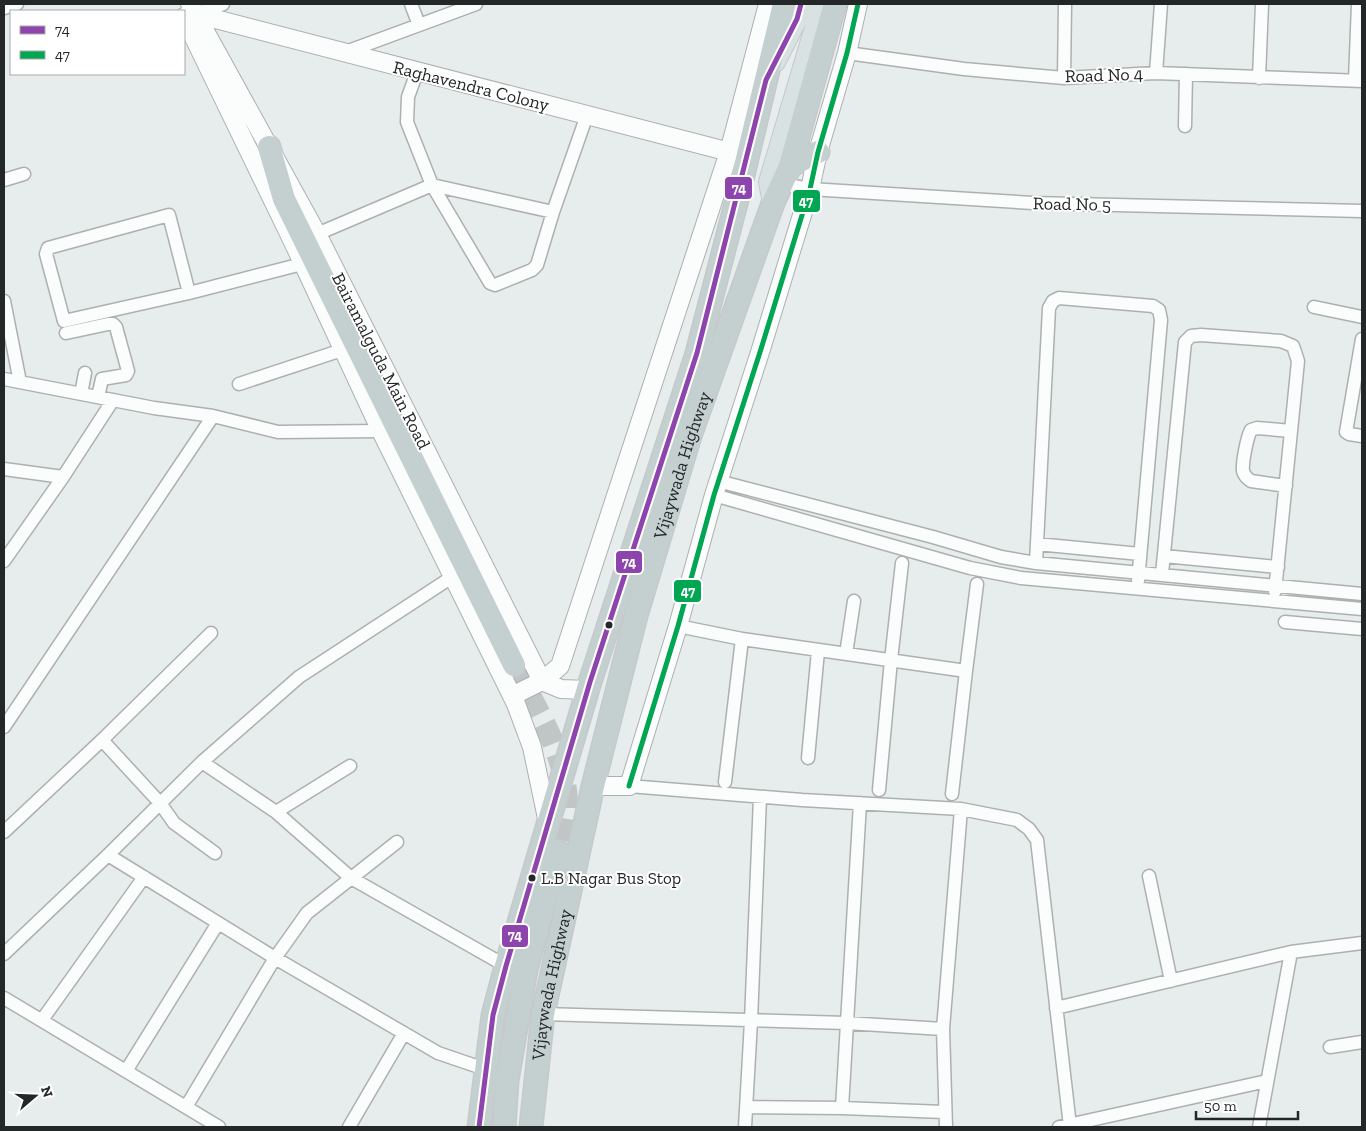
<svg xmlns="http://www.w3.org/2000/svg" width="1366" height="1131" viewBox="0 0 1366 1131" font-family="'Zilla Slab',serif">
  <rect width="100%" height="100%" fill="#e7eded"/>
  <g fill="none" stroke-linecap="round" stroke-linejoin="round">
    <!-- highway-tunnel -->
    <path stroke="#c0c5c5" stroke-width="22" stroke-dasharray="22 11" stroke-linecap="butt" d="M 514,665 C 536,709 565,751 567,802 C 568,819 562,835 558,851"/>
    <!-- street casing -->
    <g stroke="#adb0b0" stroke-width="15">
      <path id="street" d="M 411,4 L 419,25
        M 4,8 L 17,4
        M 196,14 L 223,4
        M 343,53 L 476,4
        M 847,53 L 964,69 L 1064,78 L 1156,73 L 1362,81
        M 417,72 L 408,97 L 407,122 L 432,185 L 490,283 L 495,285 L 532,270 L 537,265 L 553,212
        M 1156,73 L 1161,4
        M 1064,78 L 1065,4
        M 1259,78 L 1262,4
        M 1355,80 L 1358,4
        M 1185,126 L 1186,74
        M 4,180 L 24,174
        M 782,184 L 810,189 L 1033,203 L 1362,211
        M 317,234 L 432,185 L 553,212 L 587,115
        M 189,293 L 169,215 L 48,248 L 46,254 L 64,321 L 189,293 L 302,264
        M 4,301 L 20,382
        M 1314,307 L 1362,317
        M 66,333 L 108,324 L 113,324 L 116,327 L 128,371 L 126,375 L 102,379 L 98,397
        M 1362,339 L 1346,432 L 1349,434 L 1362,436
        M 4,379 L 154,408 L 213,416
        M 239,384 L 342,350
        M 81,394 L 85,373
        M 4,469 L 63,477
        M 718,481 L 933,537 L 1001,557 L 1036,563 L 1362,594
        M 1286,486 L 1251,481 C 1248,479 1244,475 1243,471 C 1242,463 1247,437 1251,430 L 1257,428 L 1291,431
        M 714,495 L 970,568 L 1021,578 L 1362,609
        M 1037,544 L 1140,554
        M 1164,556 L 1278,567
        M 4,561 L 63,477 L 113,400
        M 1036,563 L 1049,308 L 1053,301 L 1059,298 L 1153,306 L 1159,310 L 1161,320 L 1138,581
        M 1162,574 L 1185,342 L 1191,336 L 1201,335 L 1281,341 L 1293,346 L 1298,361 L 1275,591
        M 1285,622 L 1362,629
        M 678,626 L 742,639 L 966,671 L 952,794
        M 211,633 L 102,740 L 160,803 L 174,823 L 215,853
        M 846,654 L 854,601
        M 966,671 L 977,584
        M 4,727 L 213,416 L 278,432 L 381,431
        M 808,758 L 818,651
        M 202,762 L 276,812 L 351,878 L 506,966
        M 725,782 L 742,639
        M 629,786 L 802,800 L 961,809 L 1017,820 L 1029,829 L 1037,840 L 1070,1126
        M 879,790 L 891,660 L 902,563
        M 276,812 L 350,766
        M 4,832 L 102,740
        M 108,855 L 275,958 L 438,1053 L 485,1069
        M 1149,876 L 1171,981
        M 4,954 L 108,855 L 202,762 L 299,677 L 452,577
        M 4,998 L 219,1127
        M 1056,1008 L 1291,952
        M 543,1014 L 846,1023 L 943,1029
        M 42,1020 L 144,877
        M 1330,1047 L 1362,1042
        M 126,1071 L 218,923
        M 186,1107 L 275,958 L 307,913 L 397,842
        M 746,1107 L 842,1108 L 860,803
        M 842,1108 L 944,1112
        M 349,1127 L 404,1033
        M 745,1127 L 751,1021 L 760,797
        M 946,1127 L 943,1029 L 961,809
        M 1059,1127 L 1267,1081
        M 1259,1127 L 1291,952 L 1362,943"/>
    </g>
    <!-- secondary casing -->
    <g stroke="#adb0b0" stroke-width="20">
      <path id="secondary" d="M 190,4 L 317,234 L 542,681 L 561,689 L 588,690
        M 196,14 L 722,150 L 740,156
        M 184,17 L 295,246 L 381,431 L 516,704 L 532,747 L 548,823
        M 512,696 L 542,681 L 560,666 L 729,152 L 768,4
        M 593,786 L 629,786 L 678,626 L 714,495 L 761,349 L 810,189 L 818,152 L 847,53 L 858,4"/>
    </g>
    <!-- primary casing -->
    <g stroke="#c6c9c9" stroke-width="22">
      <path id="primary" d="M 775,62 L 797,19 L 801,4
        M 773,203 L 769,182 L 822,4"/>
    </g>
    <!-- highway casing -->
    <g stroke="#c6c9c9" stroke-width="25">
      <g id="highway">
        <path d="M 269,147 L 284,199 L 514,665"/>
        <path d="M 790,166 L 818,152"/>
        <path d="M 479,1127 L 493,1015 L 506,966 L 590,682 L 697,353 L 739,192 L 784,4"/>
        <path d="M 504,1127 L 507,1081 L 526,970 L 558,851"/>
        <path id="s1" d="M 531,1127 L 543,1014 L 593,786 L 636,616 L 690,436 L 773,203 L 790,166 L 835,4"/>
      </g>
    </g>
    <!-- street -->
    <use href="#street" stroke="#fbfcfc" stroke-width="12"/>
    <!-- secondary -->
    <use href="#secondary" stroke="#fbfcfc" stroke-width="18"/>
    <!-- primary -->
    <use href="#primary" stroke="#d9e2e2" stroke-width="20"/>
    <!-- highway -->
    <use href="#highway" stroke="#c4d0d0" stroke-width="22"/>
    <!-- bus-1 casing -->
    <g stroke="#fff" stroke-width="9">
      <path id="bus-1" d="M 479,1127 L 493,1015 L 506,966 L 590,682 L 697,353 L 766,80 L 797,19 L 801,4"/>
    </g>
    <!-- bus-2 casing -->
    <g stroke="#fff" stroke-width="9">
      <path id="bus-2" d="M 629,786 L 678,626 L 714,495 L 761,349 L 810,189 L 818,152 L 847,53 L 858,4"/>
    </g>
    <!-- bus-1 -->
    <use href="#bus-1" stroke="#8e44ad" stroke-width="5"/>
    <!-- bus-2 -->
    <use href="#bus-2" stroke="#00a651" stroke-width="5"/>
  </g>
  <!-- markers -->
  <g fill="#242727" stroke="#fff" stroke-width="2">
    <circle cx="609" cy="625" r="4.5"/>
    <circle cx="532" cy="878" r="4.5"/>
  </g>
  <g text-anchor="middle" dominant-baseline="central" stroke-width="4" stroke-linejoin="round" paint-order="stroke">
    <!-- bus labels -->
    <g font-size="17" fill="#242727" stroke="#fff" text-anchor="start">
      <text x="541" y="878">L.B Nagar Bus Stop</text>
    </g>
    <!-- street labels -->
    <g font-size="18" fill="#242727" stroke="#fff">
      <text transform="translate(1104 75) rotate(-2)">Road No 4</text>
      <text transform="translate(471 86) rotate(14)">Raghavendra Colony</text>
      <text transform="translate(1072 204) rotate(1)">Road No 5</text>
      <text transform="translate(381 361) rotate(63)">Bairamalguda Main Road</text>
      <text stroke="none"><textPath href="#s1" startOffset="680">Vijaywada Highway</textPath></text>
      <text stroke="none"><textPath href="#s1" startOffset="144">Vijaywada Highway</textPath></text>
    </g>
  </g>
  <g stroke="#fff" stroke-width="2">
    <rect x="724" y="176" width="29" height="24" rx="5" fill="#8e44ad"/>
    <rect x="792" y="189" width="29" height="24" rx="5" fill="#00a651"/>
    <rect x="615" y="550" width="28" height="24" rx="5" fill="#8e44ad"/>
    <rect x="673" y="579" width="29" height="24" rx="5" fill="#00a651"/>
    <rect x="501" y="924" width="28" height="24" rx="5" fill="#8e44ad"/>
  </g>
  <g font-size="14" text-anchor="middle" font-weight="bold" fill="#fff">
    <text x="739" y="193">74</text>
    <text x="806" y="206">47</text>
    <text x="629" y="567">74</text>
    <text x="688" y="596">47</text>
    <text x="515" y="940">74</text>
  </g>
  <!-- border -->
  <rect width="1366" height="1131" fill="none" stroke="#242727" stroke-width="10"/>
  <!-- legend -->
  <rect x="10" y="10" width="175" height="65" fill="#ffffff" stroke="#a7a9a9"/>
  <rect x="20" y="26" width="25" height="8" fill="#8e44ad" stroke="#a7a9a9"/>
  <text x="55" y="35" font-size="15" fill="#242727">74</text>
  <rect x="20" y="51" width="25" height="8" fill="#00a651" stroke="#a7a9a9"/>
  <text x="55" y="60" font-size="15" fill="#242727">47</text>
  <!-- north arrow -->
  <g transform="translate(35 1096) rotate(71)" stroke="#ffffff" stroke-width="4" paint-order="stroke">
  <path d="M0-4L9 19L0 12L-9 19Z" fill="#242727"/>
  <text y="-8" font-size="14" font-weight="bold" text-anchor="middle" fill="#242727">N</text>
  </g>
  <!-- scale -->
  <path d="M1196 1111v8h102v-8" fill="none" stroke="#242727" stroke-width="2.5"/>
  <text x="1204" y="1111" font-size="15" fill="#242727" stroke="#ffffff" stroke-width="4" paint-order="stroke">50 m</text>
</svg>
